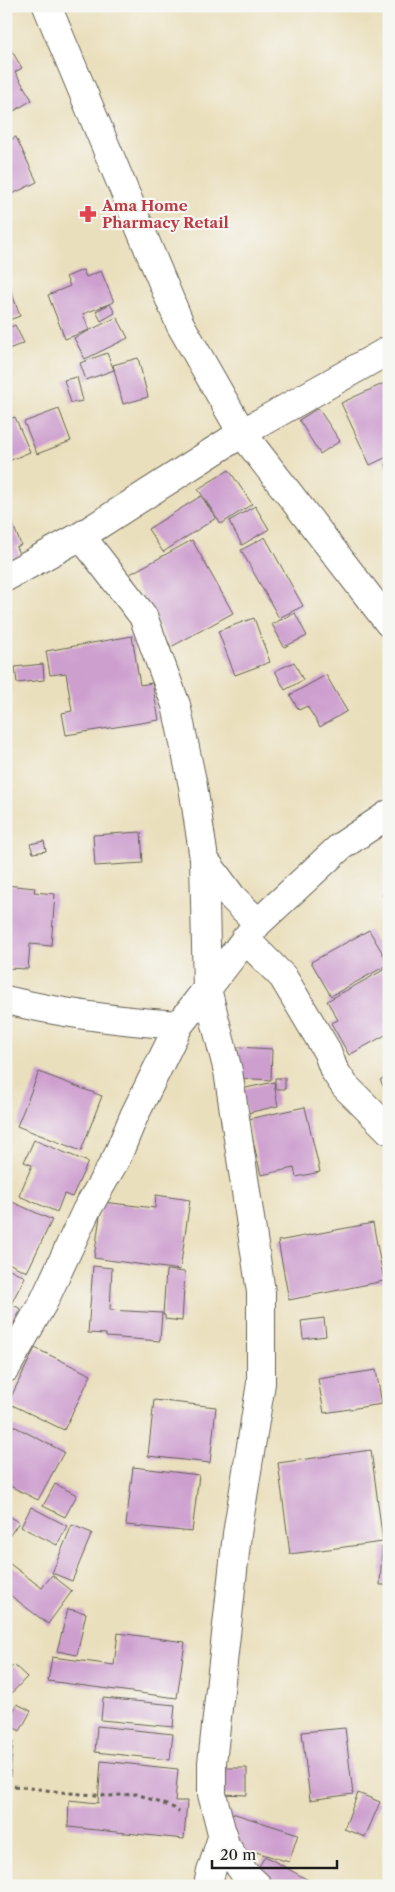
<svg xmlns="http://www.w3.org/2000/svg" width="395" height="1892" viewBox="0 0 395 1892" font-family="'Libre Caslon Text',serif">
  <rect width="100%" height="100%" fill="#f6f6f2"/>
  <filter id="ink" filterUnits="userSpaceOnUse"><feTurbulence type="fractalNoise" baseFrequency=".02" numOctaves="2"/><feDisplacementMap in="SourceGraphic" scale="10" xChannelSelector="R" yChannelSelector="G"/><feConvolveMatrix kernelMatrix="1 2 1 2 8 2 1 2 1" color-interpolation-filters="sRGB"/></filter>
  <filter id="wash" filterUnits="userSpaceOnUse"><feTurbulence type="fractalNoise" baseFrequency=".0096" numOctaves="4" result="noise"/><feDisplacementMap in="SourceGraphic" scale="20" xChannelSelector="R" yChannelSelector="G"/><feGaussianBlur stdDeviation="1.12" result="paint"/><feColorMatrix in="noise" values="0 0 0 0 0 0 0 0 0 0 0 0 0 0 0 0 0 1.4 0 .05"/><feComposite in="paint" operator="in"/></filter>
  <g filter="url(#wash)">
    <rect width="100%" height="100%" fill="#eadfbc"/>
    <g id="blocks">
      <!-- building -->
      <path fill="#cd9fcf" d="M 10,48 L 22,68 L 15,72 L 32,100 L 6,116 L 6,51 Z
        M 16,137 L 37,182 L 6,197 L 6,142 Z
        M 83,270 L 86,277 L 101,271 L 114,302 L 83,314 L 89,330 L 65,339 L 48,295 L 70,286 L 66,277 Z
        M 6,277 L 20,316 L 6,321 Z
        M 110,304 L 115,313 L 101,321 L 96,311 Z
        M 117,317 L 128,338 L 85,359 L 74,338 Z
        M 15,325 L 24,343 L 6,350 L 6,329 Z
        M 107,353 L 114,370 L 86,380 L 80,363 Z
        M 138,358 L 148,397 L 123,404 L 113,365 Z
        M 77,377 L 83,401 L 71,403 L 64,380 Z
        M 389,381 L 389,456 L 370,465 L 341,403 Z
        M 318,408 L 340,441 L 320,454 L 299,420 Z
        M 59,409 L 71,441 L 37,454 L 24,422 Z
        M 15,417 L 30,452 L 6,462 L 6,420 Z
        M 389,461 L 389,473 L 388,473 L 385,462 Z
        M 229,470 L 252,504 L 221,524 L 198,489 Z
        M 201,496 L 216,518 L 163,552 L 148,529 Z
        M 255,506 L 269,529 L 242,545 L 229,521 Z
        M 6,507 L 21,545 L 16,547 L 21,558 L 6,564 Z
        M 265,537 L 303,606 L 279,618 L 241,550 Z
        M 192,540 L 233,613 L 171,647 L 130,574 Z
        M 6,604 L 12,614 L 6,617 Z
        M 295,613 L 307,636 L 284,647 L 272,624 Z
        M 254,618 L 270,662 L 235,675 L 218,631 Z
        M 132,636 L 140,685 L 152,683 L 159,720 L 66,735 L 62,713 L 72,711 L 66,673 L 50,675 L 46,651 Z
        M 294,662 L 303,680 L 285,690 L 275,671 Z
        M 43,664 L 44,680 L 17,683 L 15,667 Z
        M 326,675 L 347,711 L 320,727 L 307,706 L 299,710 L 290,695 Z
        M 141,832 L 143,863 L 95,866 L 93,835 Z
        M 44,841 L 46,851 L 33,853 L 30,844 Z
        M 6,885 L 35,888 L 34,892 L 55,894 L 51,946 L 30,944 L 28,969 L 6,968 Z
        M 389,890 L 389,905 L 382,895 Z
        M 369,930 L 389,964 L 331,996 L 311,962 Z
        M 389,967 L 389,1033 L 349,1055 L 331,1023 L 338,1020 L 327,1001 Z
        M 238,1047 L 272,1049 L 271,1080 L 237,1078 Z
        M 39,1072 L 102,1096 L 81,1151 L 17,1126 Z
        M 389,1076 L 389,1097 L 380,1080 Z
        M 275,1078 L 285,1078 L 285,1089 L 275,1089 L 278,1106 L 247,1113 L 241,1089 L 274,1082 L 275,1089 Z
        M 305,1107 L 320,1172 L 296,1177 L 294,1168 L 261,1175 L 248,1119 Z
        M 34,1140 L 88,1162 L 72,1197 L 64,1194 L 57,1212 L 19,1196 L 32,1165 L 24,1162 Z
        M 156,1195 L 190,1200 L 180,1270 L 94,1258 L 102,1202 L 155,1208 Z
        M 6,1199 L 52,1220 L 27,1272 L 6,1262 Z
        M 373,1223 L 384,1281 L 289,1300 L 278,1241 Z
        M 93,1266 L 112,1268 L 110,1310 L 162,1313 L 160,1341 L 106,1337 L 106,1334 L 88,1333 Z
        M 6,1267 L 25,1277 L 11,1304 L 21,1309 L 9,1333 L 6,1332 Z
        M 166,1270 L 185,1272 L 182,1321 L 165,1319 L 165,1315 L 163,1315 Z
        M 324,1318 L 326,1336 L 303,1339 L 301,1321 Z
        M 35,1348 L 91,1375 L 64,1430 L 8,1403 Z
        M 376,1370 L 382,1404 L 324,1413 L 318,1379 Z
        M 154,1400 L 216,1407 L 210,1463 L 148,1456 Z
        M 6,1422 L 64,1452 L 38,1500 L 6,1484 Z
        M 371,1450 L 383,1542 L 290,1554 L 278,1463 Z
        M 133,1467 L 199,1475 L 192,1532 L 126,1525 Z
        M 55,1484 L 77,1495 L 65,1517 L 43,1506 Z
        M 31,1507 L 67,1526 L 57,1545 L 21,1527 Z
        M 6,1514 L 19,1522 L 6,1541 Z
        M 72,1525 L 92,1533 L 72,1581 L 52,1573 Z
        M 382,1547 L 389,1547 L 389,1585 L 380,1585 Z
        M 6,1561 L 42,1588 L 52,1575 L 72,1591 L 48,1624 L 6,1592 Z
        M 68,1609 L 86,1613 L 77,1655 L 57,1651 Z
        M 118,1633 L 185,1642 L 177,1698 L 48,1681 L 52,1657 L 114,1665 Z
        M 14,1665 L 27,1677 L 6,1699 L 6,1673 Z
        M 103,1698 L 175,1705 L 173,1727 L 101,1720 Z
        M 17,1704 L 31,1711 L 20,1731 L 7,1724 Z
        M 97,1726 L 173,1734 L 170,1760 L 95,1752 Z
        M 345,1728 L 353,1794 L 310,1800 L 302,1732 Z
        M 6,1742 L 13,1742 L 8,1800 L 6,1800 Z
        M 101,1761 L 178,1769 L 175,1801 L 187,1801 L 184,1839 L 68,1827 L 69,1800 L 98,1803 Z
        M 223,1768 L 247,1768 L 247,1795 L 222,1794 Z
        M 358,1793 L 380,1802 L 365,1837 L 344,1829 Z
        M 229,1812 L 298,1834 L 289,1862 L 256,1852 L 252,1867 L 214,1856 Z
        M 265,1856 L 310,1881 L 307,1886 L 248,1886 Z"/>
    </g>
  </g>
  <g filter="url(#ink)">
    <use href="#blocks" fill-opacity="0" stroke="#646054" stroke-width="1"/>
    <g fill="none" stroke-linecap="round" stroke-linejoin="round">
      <!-- minor casing -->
      <g stroke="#646054" stroke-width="30">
        <path id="minor" d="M 47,6 L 180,324 L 242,433 L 389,623
          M 81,536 L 143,616 L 176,705 L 193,786 L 204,859 L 207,989 L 228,1071 L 261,1292 L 261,1383 L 237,1534 L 212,1763 L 212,1794 L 225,1845 L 245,1874 L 258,1886
          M 6,577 L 81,536 L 242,433 L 389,350
          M 204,859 L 232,897 L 258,923
          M 245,939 L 283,977 L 327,1051 L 334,1070 L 345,1086 L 389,1130
          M 6,1000 C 63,1014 121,1021 179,1025
          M 6,1368 L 44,1301 L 86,1211 L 117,1157 L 134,1116 L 179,1025 L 258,923 L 340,847 L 389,814
          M 208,1886 L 210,1875 L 223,1834"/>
      </g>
      <!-- path -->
      <path stroke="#646054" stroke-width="3" stroke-dasharray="4 4" stroke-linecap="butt" d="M 6,1785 L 69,1793 L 108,1796 L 137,1794 L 174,1808 L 179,1812"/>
      <!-- minor -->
      <use href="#minor" stroke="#fff" stroke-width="28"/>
    </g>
  </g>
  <!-- icons -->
  <defs>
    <g id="pharmacy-bare" transform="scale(1.35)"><path d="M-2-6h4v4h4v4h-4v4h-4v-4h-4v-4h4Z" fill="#e0444e" stroke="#f6f6f2" stroke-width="2.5" paint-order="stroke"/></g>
  </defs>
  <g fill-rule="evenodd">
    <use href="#pharmacy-bare" x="88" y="214"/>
  </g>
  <g text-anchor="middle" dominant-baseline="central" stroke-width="4.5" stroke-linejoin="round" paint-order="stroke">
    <!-- health labels -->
    <g font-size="15" font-weight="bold" fill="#be3a42" stroke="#f6f6f2" text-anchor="start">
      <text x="102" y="205">Ama Home<tspan x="102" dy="17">Pharmacy Retail</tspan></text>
    </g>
  </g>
  <!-- margin -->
  <rect width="395" height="1892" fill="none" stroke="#f6f6f2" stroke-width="25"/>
  <!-- scale -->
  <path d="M212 1860v8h125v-8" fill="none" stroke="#1c1c1c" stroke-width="2.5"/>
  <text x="220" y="1860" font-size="15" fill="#1c1c1c" stroke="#f6f6f2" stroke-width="4" paint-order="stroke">20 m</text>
</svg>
